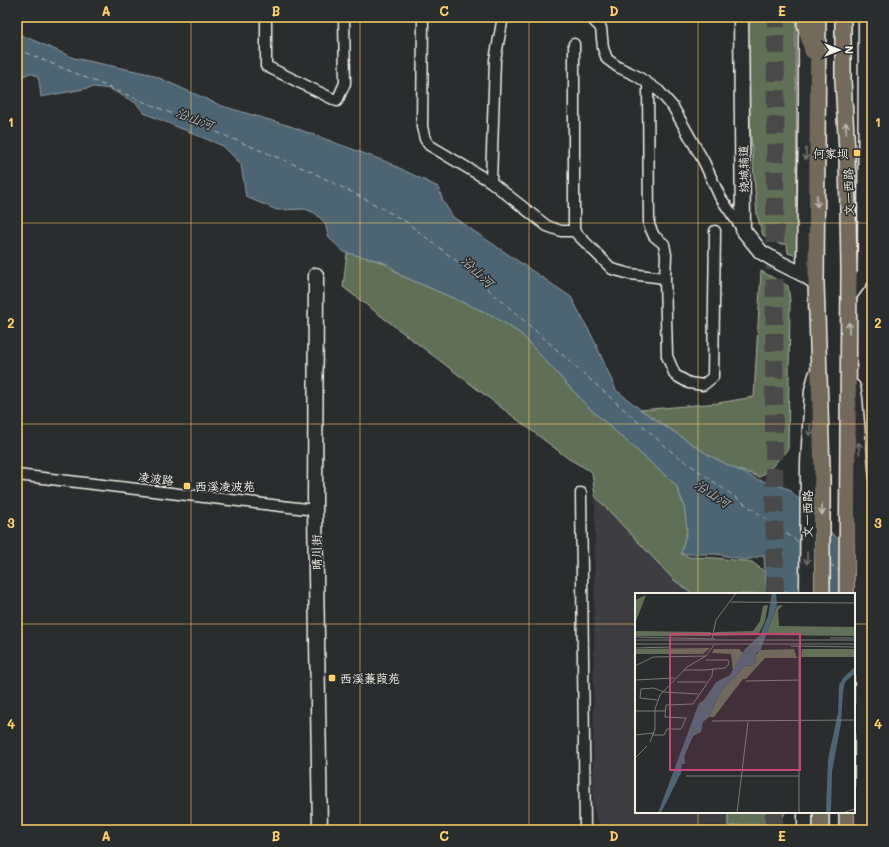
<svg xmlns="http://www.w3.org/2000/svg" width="889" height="847" viewBox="0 0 889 847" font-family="Mali,'LXGW WenKai TC',sans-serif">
  <rect width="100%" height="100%" fill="#2a2d2e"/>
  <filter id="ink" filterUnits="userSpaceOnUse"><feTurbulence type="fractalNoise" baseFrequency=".025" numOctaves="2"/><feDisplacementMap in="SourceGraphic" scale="8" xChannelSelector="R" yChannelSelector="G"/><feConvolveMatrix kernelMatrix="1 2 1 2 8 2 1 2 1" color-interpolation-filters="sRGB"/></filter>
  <g filter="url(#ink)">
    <!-- built -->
    <path fill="#3c3d43" d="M 595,496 L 674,580 L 693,594 L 636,594 L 636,812 L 728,812 L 728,826 L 600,825 L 596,817 L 593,803 Z"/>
    <!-- green -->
    <path fill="#617057" stroke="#aab0a0" d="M 747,17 L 796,17 L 797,256 L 788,253 L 787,244 L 779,244 L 763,235 L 757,215 L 749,110 Z
      M 347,253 C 369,258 382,259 400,275 L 492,315 L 521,334 L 588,407 L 676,485 L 685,508 L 687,530 L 682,554 L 689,557 L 715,558 L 752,562 L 785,587 L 785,594 L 693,594 L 674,580 L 595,496 L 592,472 L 569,459 L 343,287 Z
      M 761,271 L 788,286 L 790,301 L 788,449 L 769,470 L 760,477 L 733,468 L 710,456 L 641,410 L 718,403 L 754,397 Z
      M 728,812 L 785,812 L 782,819 L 772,824 L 728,826 Z"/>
    <!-- water -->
    <path fill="#4e6573" stroke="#909da2" d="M 17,33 L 74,58 L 150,74 L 222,106 L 290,126 L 387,162 L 438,187 L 443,201 L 453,217 L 571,297 L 594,340 L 616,390 L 641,410 L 710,456 L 756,479 L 789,489 L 872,574 L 872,617 L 854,612 L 854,594 L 796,594 L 766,586 L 764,555 L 746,560 L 716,554 L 681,554 L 687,530 L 684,505 L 676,485 L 588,407 L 521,334 L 492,315 L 400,275 L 390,265 L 380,261 L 344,252 L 329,238 L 325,223 L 315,213 L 305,209 L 277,210 L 246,197 L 241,164 L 223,146 L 144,113 L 136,103 L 110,89 L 94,87 L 41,97 L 39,81 L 37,76 L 30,73 L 17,79 Z"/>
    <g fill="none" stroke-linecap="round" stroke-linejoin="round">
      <!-- ferry -->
      <path stroke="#b2b9b9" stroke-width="1" stroke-dasharray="5 4" stroke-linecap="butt" d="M 17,49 L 310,171 L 365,199 L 405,221 L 459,263 L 672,452 L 801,544
        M 830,564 L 840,571"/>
      <!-- highway-tunnel -->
      <path stroke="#484a4a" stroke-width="18" stroke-dasharray="18 9" stroke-linecap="butt" d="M 775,594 L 774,427 L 776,17
        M 774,830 L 774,812"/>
      <!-- street casing -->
      <g stroke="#f4f1e8" stroke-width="13">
        <path id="street" d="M 266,17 L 266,66 L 337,101 L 345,83 L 344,17
          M 423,17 L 422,127 L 425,139 L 429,145 L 491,182 L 547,226 L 561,231 L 574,231 L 612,269 L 630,274 L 665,278
          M 590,17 L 601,28 L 603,48 L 607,59 L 618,67 L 637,76 L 659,91 L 673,107 L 704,162 L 720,197 L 743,230
          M 574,44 L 574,231
          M 648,84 L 649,225 L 654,236 L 664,244 L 666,255 L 665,278 L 667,356 L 675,375 L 689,383 L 703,385 L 713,377 L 715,231
          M 491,182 L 495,60 L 503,17
          M 17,475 L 315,510
          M 581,493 L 585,830"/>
      </g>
      <!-- secondary casing -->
      <g stroke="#f4f1e8" stroke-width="17">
        <path id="secondary" d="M 741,17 L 743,230 L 761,252 L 780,263 L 804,275 L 816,283
          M 316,275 L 315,510 L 320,830
          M 804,275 L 806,110 L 806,35
          M 849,296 L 865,274 L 866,17
          M 853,387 L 855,398 L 862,487 L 862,830
          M 807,594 L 808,463 L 812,390 L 816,375
          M 805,830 L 805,812"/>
      </g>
      <!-- primary casing -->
      <g stroke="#f4f1e8" stroke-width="18">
        <path id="primary" d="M 818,17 L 816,283 L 822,470 L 822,594
          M 843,17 L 843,80 L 847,153 L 849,269 L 847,594
          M 805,24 L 812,51
          M 821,830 L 821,812
          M 847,830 L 847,812"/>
      </g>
      <!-- street -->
      <use href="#street" stroke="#2a2d2e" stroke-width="10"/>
      <!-- secondary -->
      <use href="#secondary" stroke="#2a2d2e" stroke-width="14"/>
      <!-- primary -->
      <use href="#primary" stroke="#736b5a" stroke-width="15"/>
    </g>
    <!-- one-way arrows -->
    <defs><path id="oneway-shaft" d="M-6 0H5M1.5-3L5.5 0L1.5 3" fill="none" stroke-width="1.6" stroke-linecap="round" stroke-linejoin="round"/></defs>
    <g stroke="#c0bbaf">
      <use href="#oneway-shaft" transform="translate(846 128) rotate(-93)"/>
      <use href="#oneway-shaft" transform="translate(817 201) rotate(90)"/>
      <use href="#oneway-shaft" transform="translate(849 328) rotate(-90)"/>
      <use href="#oneway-shaft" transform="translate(822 509) rotate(90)"/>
    </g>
    <g stroke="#71726f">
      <use href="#oneway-shaft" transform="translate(806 154) rotate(91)"/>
      <use href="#oneway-shaft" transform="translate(810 430) rotate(94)"/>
      <use href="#oneway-shaft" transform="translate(859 448) rotate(-94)"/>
      <use href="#oneway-shaft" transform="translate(807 558) rotate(90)"/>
    </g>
  </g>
  <!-- grid -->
  <path fill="none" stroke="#ffd166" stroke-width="1" stroke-opacity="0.55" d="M 191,17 L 191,830M 360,17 L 360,830M 529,17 L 529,830M 698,17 L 698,594M 17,223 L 872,223M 17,424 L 872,424M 17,624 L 636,624M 854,624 L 872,624M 698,812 L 698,830"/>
  <!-- markers -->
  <g fill="#ffd166" stroke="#2a2d2e" stroke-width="1.5">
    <rect x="853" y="149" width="8" height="8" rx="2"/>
    <rect x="183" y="482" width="8" height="8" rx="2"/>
    <rect x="328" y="674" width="8" height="8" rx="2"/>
  </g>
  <g text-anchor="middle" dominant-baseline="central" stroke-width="3" stroke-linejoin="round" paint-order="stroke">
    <!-- poi labels -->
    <g font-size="12" fill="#f4f1e8" stroke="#2a2d2e" text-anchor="start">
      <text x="849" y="153" text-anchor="end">何家坝</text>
      <text x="195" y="486">西溪凌波苑</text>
      <text x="340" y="678">西溪蒹葭苑</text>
    </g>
    <!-- street labels -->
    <g font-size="12" fill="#f4f1e8" stroke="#2a2d2e">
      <text transform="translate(743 169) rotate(-91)">绕城辅道</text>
      <text transform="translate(848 192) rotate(-91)">文一西路</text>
      <text transform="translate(156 478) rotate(7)">凌波路</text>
      <text transform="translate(807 514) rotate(-90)">文一西路</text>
      <text transform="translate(316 552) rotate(-91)">晴川街</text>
    </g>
    <!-- water labels -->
    <g font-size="13" font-style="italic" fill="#b2b9b9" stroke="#2a2d2e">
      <text transform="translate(195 118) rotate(22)">沿山河</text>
      <text transform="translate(478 271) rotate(43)">沿山河</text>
      <text transform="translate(713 493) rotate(34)">沿山河</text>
    </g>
  </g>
  <!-- overview -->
  <g transform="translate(635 593)">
    <rect width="220" height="220" fill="#2a2d2e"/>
    <path d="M 11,2 L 0,31 L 0,7 ZM 133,12 L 130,28 L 123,42 L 78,43 L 80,39 L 118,38 L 125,28 L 128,13 ZM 148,12 L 143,17 L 144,33 L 220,34 L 220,43 L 131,42 L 142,13 ZM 0,38 L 76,39 L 76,43 L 0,43 ZM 75,55 L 68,61 L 0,61 L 0,56 ZM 79,56 L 104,56 L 108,60 L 98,79 L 96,61 L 77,60 ZM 167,56 L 220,56 L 220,64 L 166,64 ZM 125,57 L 159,56 L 162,65 L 130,65 L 111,86 L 108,86 L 79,124 L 74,124 L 87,97 L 110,73 L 120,72 L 121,62 Z" fill="#617057"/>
    <path d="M 137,0 L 141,0 L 142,12 L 125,59 L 121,60 L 120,72 L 110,73 L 87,97 L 74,124 L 68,129 L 66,139 L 58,143 L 49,160 L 50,171 L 47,171 L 46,180 L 26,220 L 23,220 L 64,110 L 69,107 L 81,89 L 95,82 L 110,56 L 125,42 L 133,23 ZM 220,74 L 220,80 L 210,89 L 208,99 L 206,130 L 197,179 L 196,218 L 191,220 L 193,166 L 203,120 L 204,92 L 209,84 Z" fill="#4e6573"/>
    <path fill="none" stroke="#4e6573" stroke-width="2" d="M 125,45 L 132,32 L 138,11M 24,220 L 69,115 L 120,53"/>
    <path fill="none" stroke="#7b7b78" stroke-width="1" d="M 96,9 L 220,10M 0,44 L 80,46M 195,45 L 220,45M 77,46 L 81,27 L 101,0M 0,47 L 220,47M 0,51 L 220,51M 156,53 L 220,54M 164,53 L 164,220M 0,55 L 35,54M 0,73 L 18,64 L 71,63 L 79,52M 49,77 L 70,77 L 90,75 L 94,71 L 93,67 L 71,67M 0,87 L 39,85M 111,88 L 164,87M 42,89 L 71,89M 22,107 L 5,105 L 6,96 L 19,95 L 29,99 L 63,101M 0,112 L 0,142M 0,118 L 30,118M 77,128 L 220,127M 0,142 L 19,140M 18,142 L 29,142 L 32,136 L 46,136 L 51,125 L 30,124 L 31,112 L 58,111 L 77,83 L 78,75M 15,149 L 20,136 L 20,116 L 25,102 L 52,74 L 71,63M 0,165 L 12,153M 51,183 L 164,183M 102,220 L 113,129M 207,220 L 220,216"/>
    <path fill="#cc4377" fill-opacity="0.15" stroke="#cc4377" stroke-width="2" d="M 35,41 L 165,41 L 165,177 L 35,177 Z"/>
    <rect width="220" height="220" fill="none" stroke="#f4f1e8" stroke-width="2"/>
  </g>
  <!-- margin -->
  <rect width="889" height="847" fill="none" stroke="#2a2d2e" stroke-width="44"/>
  <!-- north arrow -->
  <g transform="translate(839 50) rotate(90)" stroke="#2a2d2e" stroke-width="3" paint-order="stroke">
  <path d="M0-3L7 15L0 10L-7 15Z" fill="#f4f1e8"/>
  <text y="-6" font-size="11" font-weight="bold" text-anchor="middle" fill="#f4f1e8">N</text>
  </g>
  <rect x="22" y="22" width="845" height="803" fill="none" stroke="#ffd166" stroke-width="1.5"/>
  <g font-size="13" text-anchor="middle" font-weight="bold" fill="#ffd166">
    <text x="106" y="16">A</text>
    <text x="276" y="16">B</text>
    <text x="444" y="16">C</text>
    <text x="614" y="16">D</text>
    <text x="782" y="16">E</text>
    <text x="11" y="127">1</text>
    <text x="878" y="127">1</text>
    <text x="11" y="328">2</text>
    <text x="878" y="328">2</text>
    <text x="11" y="528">3</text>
    <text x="878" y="528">3</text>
    <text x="11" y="729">4</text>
    <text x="878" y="729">4</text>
    <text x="106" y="841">A</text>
    <text x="276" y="841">B</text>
    <text x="444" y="841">C</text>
    <text x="614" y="841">D</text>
    <text x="782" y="841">E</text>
  </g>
</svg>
